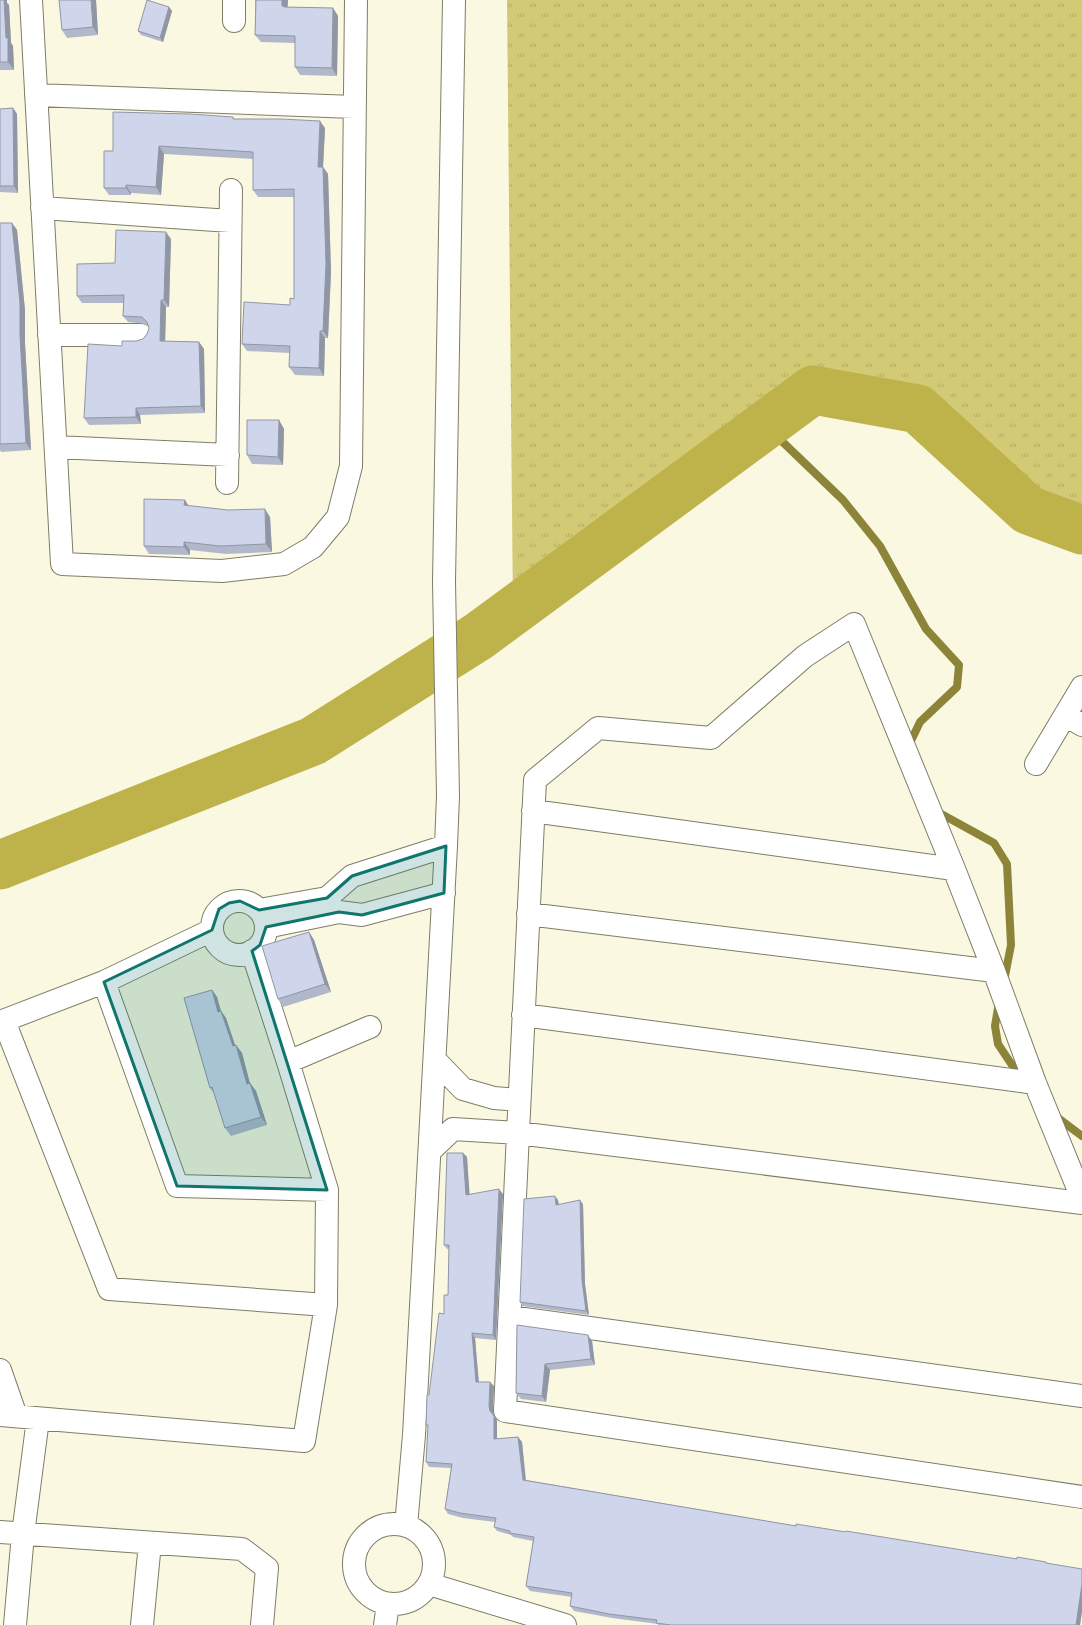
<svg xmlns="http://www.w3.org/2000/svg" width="1082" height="1625" viewBox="0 0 1082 1625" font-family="'Noto Sans',sans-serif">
  <defs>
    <pattern id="grass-tufts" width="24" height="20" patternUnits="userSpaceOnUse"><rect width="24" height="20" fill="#d2ca74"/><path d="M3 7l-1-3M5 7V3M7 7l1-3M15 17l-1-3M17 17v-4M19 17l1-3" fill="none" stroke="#b4ad63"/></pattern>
  </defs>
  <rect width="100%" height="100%" fill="#faf8e0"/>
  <!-- grass -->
  <path fill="url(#grass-tufts)" d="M 507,0 L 1082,0 L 1082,530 L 1028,510 L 918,409 L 813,390 L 513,611 Z"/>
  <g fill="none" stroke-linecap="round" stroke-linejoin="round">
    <!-- stream -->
    <path stroke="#8c8438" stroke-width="8" d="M 765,425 L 843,500 L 880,546 L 926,629 L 959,665 L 957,687 L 920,722 L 908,747
      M 934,810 L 994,843 L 1007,864 L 1011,945 L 1004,981
      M 999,1002 L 995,1026 L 998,1044 L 1020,1077
      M 1054,1115 L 1082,1136"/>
    <!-- river -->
    <path stroke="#beb34a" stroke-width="49" d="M 0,865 L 313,741 L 479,636 L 813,390 L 918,409 L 1028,510 L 1082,530"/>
    <!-- street casing -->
    <g stroke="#7f7d67" stroke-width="24">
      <path id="street" d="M 31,0 L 62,564 L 222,571 L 284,564 L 313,547 L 338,517 L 351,466 L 356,0
        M 234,21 L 234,0
        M 36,95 L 354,107
        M 42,208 L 230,221
        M 49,335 L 141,335
        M 56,447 L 228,455
        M 227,483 L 231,190
        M 1065,715 L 1082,725
        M 1036,764 L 1082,687
        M 533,811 L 954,869
        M212 928a27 27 0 1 1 54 0a27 27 0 1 1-54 0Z
        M 259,910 L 327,898 L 352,876 L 446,846
        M 528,914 L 994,971
        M 266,927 L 339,912 L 362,915 L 444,893
        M 104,982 L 177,1186 L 327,1190
        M 523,1015 L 1035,1083
        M 4,1021 L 109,1289 L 326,1305
        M 0,1022 L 104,982 L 212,930
        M 435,1060 L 463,1089 L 494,1098 L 519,1100
        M 288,1062 L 370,1027
        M 430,1151 L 453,1129 L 518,1133 L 535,780 L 598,728 L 711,738 L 805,656 L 854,624 L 954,869 L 994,971 L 1035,1083 L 1082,1198
        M 1082,1203 L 518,1133 L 505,1411 L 1082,1497
        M 510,1317 L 1082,1396
        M 0,1370 L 16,1416
        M 0,1415 L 304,1441 L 326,1305 L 327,1190 L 288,1062 L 252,951
        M354 1564a40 40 0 1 1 80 0a40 40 0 1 1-80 0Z
        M 406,1526 L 414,1435 L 446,846 L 448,796 L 444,582 L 454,0
        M 0,1532 L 242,1549 L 267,1568 L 262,1625
        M 429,1584 L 565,1625
        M 15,1625 L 23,1534 L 38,1419
        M 142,1625 L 150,1543
        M 385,1625 L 388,1604"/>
    </g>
    <!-- street -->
    <use href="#street" stroke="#fff" stroke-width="22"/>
  </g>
  <!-- wall -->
  <path fill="#b2b8cb" d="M 0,0 L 7,3 L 9,5 L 11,43 L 13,46 L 14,70 L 0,70 Z
    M 96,0 L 98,35 L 67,38 L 62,30 Z
    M 255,0 L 288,0 L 288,7 L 333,8 L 338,16 L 337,76 L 300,75 L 295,67 L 295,43 L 261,42 L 255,35 Z
    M 169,7 L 172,11 L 163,42 L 141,35 L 138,31 Z
    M 13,108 L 17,114 L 18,193 L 0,192 L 0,109 Z
    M 233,117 L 234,119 L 325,128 L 323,167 L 328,174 L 331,272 L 328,338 L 325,338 L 324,376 L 295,375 L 289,367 L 290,353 L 247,351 L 242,344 L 290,305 L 294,299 L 294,197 L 258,197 L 253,190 L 253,159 L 164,154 L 161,195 L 131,193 L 131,195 L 109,195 L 104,188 L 113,151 Z
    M 0,223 L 12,223 L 17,230 L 25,310 L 25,343 L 31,450 L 1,452 L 0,450 Z
    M 171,239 L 169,307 L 166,307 L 165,341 L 199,342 L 204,349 L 205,413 L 140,415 L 141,424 L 89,425 L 84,418 L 122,346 L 143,339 L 147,334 L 149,328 L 147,324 L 128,322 L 123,316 L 123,303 L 82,303 L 77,296 L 115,263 Z
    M 279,420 L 284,429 L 283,465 L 252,464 L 247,455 Z
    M 185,500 L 188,506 L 270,517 L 272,552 L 226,554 L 190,550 L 190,555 L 149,554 L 144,546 Z
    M 309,932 L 314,940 L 331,992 L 283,1007 L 278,999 Z
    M 212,990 L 217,997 L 221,1011 L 226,1018 L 235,1045 L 236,1045 L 242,1053 L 250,1083 L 256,1091 L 267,1125 L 231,1136 L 225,1128 L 214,1093 L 210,1088 Z
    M 463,1153 L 467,1157 L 469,1194 L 503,1194 L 496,1340 L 475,1338 L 479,1382 L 494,1386 L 493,1410 L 493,1415 L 497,1420 L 497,1439 L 518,1437 L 522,1442 L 526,1480 L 796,1526 L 1017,1559 L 1046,1562 L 1048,1564 L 1082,1569 L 1082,1611 L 1080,1625 L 658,1625 L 658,1624 L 612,1618 L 574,1611 L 570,1606 L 572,1597 L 530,1591 L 526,1586 L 533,1541 L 513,1537 L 511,1535 L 497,1531 L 494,1527 L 495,1522 L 463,1518 L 448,1514 L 445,1509 L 451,1468 L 429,1467 L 426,1462 L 428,1427 L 426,1425 L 429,1395 L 448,1295 L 449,1249 L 447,1249 L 444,1245 Z
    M 558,1200 L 559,1204 L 583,1204 L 585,1284 L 589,1315 L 522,1306 L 520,1302 Z
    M 517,1325 L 592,1341 L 595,1365 L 550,1370 L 546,1402 L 521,1399 L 516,1393 Z"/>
  <!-- shaded-wall -->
  <path fill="#9196a5" d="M 4,0 L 7,0 L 7,3 L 9,5 L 11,43 L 13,46 L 14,70 L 8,62 L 6,38 Z
    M 91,0 L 96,0 L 98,35 L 93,27 Z
    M 282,0 L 288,0 L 287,10 L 282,6 Z
    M 169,7 L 172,11 L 163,42 L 160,38 Z
    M 333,8 L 338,16 L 337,76 L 332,68 Z
    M 13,108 L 17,114 L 18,193 L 14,186 Z
    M 320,121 L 325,128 L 323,167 L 328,174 L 331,272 L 328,338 L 323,331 L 318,167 Z
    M 159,146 L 164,154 L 161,195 L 156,187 Z
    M 126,185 L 131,193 L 131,195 L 126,188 Z
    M 12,223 L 17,230 L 25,310 L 25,343 L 31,450 L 26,443 Z
    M 166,232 L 171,239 L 169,307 L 164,300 Z
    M 161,300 L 166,307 L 165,348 L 160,341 Z
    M 320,331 L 325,338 L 324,376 L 319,368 Z
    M 199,342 L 204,349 L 205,413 L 201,406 Z
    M 136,408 L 140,415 L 141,424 L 136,417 Z
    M 279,420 L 284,429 L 283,465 L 278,457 Z
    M 185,500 L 190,508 L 184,505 Z
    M 265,509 L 270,517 L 272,552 L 266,544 Z
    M 184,542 L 190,550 L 190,555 L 184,547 Z
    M 309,932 L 314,940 L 331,992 L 325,984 Z
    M 212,990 L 217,997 L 223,1019 L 218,1012 Z
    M 221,1011 L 226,1018 L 238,1054 L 233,1046 Z
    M 236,1045 L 242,1053 L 252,1092 L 247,1084 Z
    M 250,1083 L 256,1091 L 267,1125 L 261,1117 Z
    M 463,1153 L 467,1157 L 470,1200 L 466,1195 Z
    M 499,1189 L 503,1194 L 496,1340 L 493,1335 Z
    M 555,1196 L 558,1200 L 559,1209 L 556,1205 Z
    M 580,1200 L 583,1204 L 585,1284 L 589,1315 L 586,1311 L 582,1280 Z
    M 472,1333 L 475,1338 L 479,1387 L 476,1382 Z
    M 588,1335 L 592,1341 L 595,1365 L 591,1359 Z
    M 545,1364 L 550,1370 L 546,1402 L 542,1396 Z
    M 490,1382 L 494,1386 L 493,1410 L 494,1416 L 490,1411 L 489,1406 Z
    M 494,1416 L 497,1420 L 497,1444 L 494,1439 Z
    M 518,1437 L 522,1442 L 526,1484 L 523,1480 Z
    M 1082,1584 L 1082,1611 L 1080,1625 L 1076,1625 Z"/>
  <!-- building -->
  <path fill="#cfd6ec" stroke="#9196a5" d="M 0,0 L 4,0 L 6,38 L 8,38 L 8,62 L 0,62 Z
    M 59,0 L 91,0 L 93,27 L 62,30 Z
    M 147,0 L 169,7 L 160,38 L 138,31 Z
    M 256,0 L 282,0 L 282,6 L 284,6 L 284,7 L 333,8 L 332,68 L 295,67 L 295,36 L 255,35 Z
    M 13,108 L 14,186 L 0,186 L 0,109 Z
    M 113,112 L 190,114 L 233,117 L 233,119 L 281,119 L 320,121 L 318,167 L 323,167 L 326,264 L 323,331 L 320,331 L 319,368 L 289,367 L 290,346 L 242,344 L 244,302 L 290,305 L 290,298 L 294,299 L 294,189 L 253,190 L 253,152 L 159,146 L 156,187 L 126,185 L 126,188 L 104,188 L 104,151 L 113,151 Z
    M 0,223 L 12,223 L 20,303 L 20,335 L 26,443 L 0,444 Z
    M 116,230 L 166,232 L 164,300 L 161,300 L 160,341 L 199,342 L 201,406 L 136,408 L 136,417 L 84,418 L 88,344 L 122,346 L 122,341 L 136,341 L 143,339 L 147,334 L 149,328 L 147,322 L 142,317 L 123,316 L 124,295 L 77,296 L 77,264 L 115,263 Z
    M 247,420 L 279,420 L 278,457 L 247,455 Z
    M 144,499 L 185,500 L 184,505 L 228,510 L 265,509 L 266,544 L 220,546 L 184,542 L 184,547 L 144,546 Z
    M 309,932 L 325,984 L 278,999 L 262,946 Z
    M 212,990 L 218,1012 L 221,1011 L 233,1046 L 236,1045 L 247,1084 L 250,1083 L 261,1117 L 225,1128 L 212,1087 L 210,1088 L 184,998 Z
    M 447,1153 L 463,1153 L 466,1195 L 499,1189 L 493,1335 L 472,1333 L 476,1382 L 490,1382 L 489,1406 L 490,1411 L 494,1416 L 494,1439 L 518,1437 L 523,1480 L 796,1526 L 796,1524 L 846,1532 L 846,1531 L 1017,1559 L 1017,1557 L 1046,1562 L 1046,1563 L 1082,1569 L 1082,1584 L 1076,1625 L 671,1625 L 656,1623 L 657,1620 L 609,1614 L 570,1606 L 572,1593 L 526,1586 L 534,1537 L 510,1533 L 510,1531 L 494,1527 L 496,1518 L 460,1513 L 445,1509 L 452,1464 L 426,1462 L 428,1425 L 426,1425 L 427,1395 L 429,1395 L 439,1313 L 444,1314 L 444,1295 L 448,1295 L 449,1245 L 444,1245 Z
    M 555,1196 L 556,1205 L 580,1200 L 582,1280 L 586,1311 L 520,1302 L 524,1199 Z
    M 517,1325 L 588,1335 L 591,1359 L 545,1364 L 542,1396 L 516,1393 Z"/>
  <!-- marked area -->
  <path fill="#0f766e" fill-opacity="0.2" stroke="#0f766e" stroke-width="3" stroke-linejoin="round" d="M 446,846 L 444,893 L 362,915 L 339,912 L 266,927 L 260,945 L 252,951 L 327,1190 L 177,1186 L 104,982 L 212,930 L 219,909 L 229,903 L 240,901 L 259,910 L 327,898 L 352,876 Z"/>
</svg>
